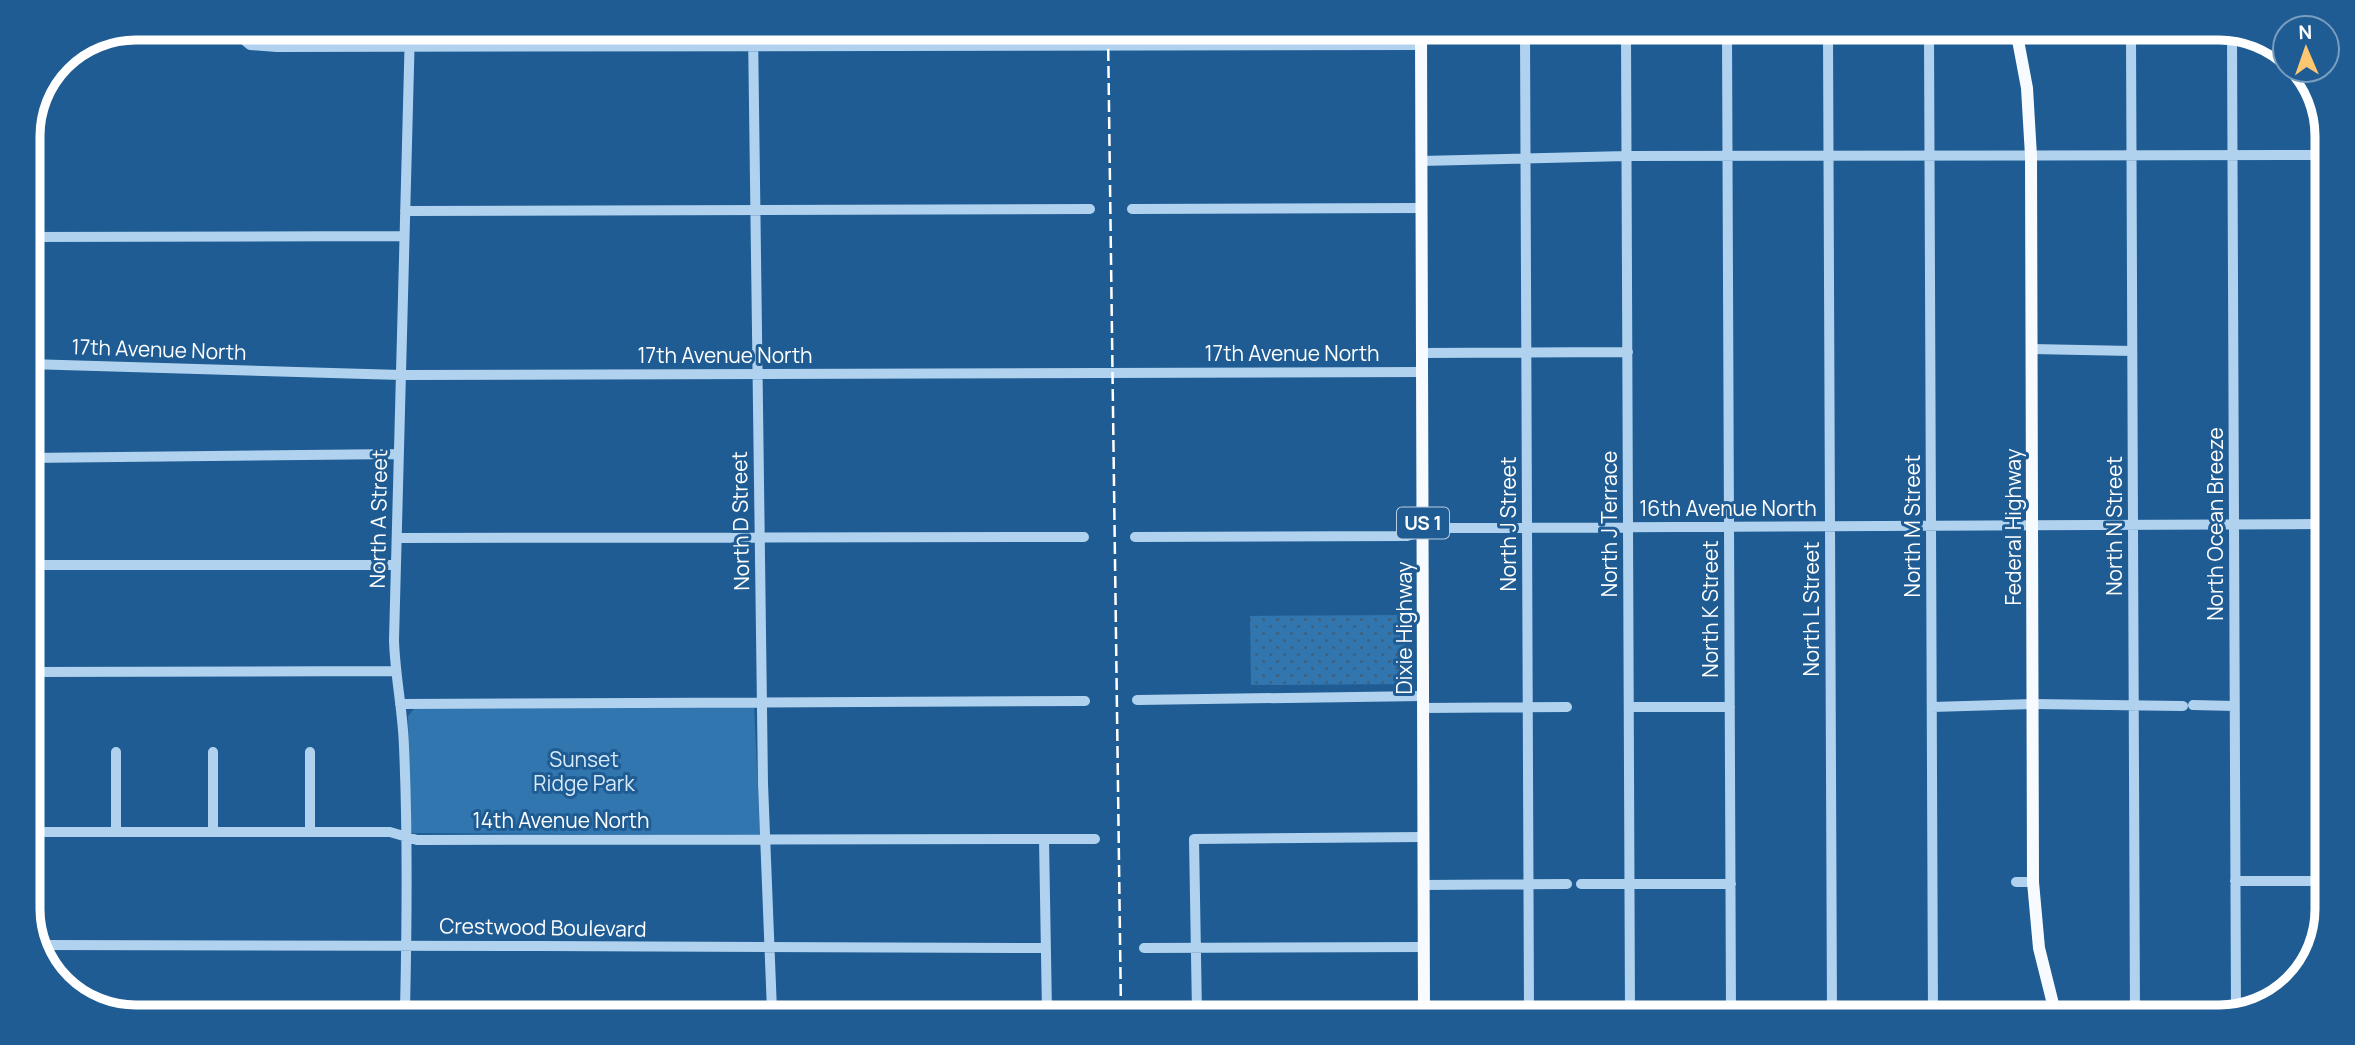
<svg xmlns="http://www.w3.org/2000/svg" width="2355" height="1045" viewBox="0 0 2355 1045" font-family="Manrope,sans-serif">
  <defs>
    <pattern id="grass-dots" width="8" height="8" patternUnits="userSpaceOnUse" patternTransform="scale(1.75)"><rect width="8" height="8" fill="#3276b0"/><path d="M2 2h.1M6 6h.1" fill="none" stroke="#3f617e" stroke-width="1.8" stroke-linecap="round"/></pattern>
  </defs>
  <rect width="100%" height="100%" fill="#1f5c93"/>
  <!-- grass -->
  <path fill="url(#grass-dots)" d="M 1405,615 L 1405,684 L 1251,685 L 1250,616 Z"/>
  <!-- park -->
  <path fill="#3276b0" d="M 754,706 L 760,835 L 411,833 L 408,716 L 415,708 Z"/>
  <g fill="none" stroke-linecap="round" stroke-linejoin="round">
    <!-- minor -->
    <path stroke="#b0d2ee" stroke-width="10" d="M 243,28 L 244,40 L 250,45 L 277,47 L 1421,45
      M 753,30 L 763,784 L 772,1011
      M 1359,33 L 1359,45
      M 1525,34 L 1529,1014
      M 1626,34 L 1630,1015
      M 1727,34 L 1731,1015
      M 1828,35 L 1832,1015
      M 1929,35 L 1933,1016
      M 2131,36 L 2135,1017
      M 2232,36 L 2236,1012
      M 1421,161 L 1627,156 L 2327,155
      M 1132,209 L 1421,208
      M 405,211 L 1090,209
      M 28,237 L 404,236
      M 2031,349 L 2132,351
      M 1422,353 L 1628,352
      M 28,364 L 401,375 L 1422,372
      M 28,458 L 399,454
      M 1135,537 L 1407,536 L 1435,528 L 1444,528 L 2323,524
      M 397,538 L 1084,537
      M 28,565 L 396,565
      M 28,672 L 395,671
      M 1137,700 L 1423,696
      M 400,704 L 1085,701
      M 2193,705 L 2234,706
      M 1629,707 L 1730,707
      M 1932,707 L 2033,704 L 2183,706
      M 1423,708 L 1567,707
      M 116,752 L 116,832
      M 213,752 L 213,832
      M 310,752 L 310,832
      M 28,832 L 390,832 L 417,840 L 1095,839
      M 1044,839 L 1047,1012
      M 2235,881 L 2319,881
      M 2016,882 L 2033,882
      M 1581,884 L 1731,884
      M 1424,885 L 1567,884
      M 39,945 C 375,944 710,948 1046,948
      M 1144,948 L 1424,947
      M 405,1010 C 407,922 408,835 404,747 C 403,711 395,676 394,640 L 410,29
      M 1197,1013 L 1194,839 L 1424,837"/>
    <!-- major -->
    <path stroke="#f7fbff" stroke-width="12" d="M 1421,33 L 1424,1014
      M 2017,35 L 2027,88 L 2031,156 L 2033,882 L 2039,948 L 2056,1016"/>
    <!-- rail -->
    <path stroke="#fff" stroke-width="2.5" stroke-dasharray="12 5" stroke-linecap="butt" d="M 1108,32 L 1121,1013"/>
  </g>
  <g text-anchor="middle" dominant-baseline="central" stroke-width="6" stroke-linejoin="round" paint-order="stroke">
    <!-- shield labels -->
    <rect fill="#1f5c93" stroke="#bccedf" stroke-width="2" x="1397" y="507.5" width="52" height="31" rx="5"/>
    <g font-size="19" font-weight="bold" fill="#fff">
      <text x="1423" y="523">US 1</text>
    </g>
    <!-- street labels -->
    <g font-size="21" fill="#fff" stroke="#1f5c93">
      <text transform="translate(159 349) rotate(2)">17th Avenue North</text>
      <text x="1292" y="353">17th Avenue North</text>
      <text x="725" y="355">17th Avenue North</text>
      <text x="1728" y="508">16th Avenue North</text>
      <text transform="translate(378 519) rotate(-89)">North A Street</text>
      <text transform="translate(740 521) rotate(-91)">North D Street</text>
      <text transform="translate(1508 524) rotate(-90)">North J Street</text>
      <text transform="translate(1609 524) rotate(-90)">North J Terrace</text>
      <text transform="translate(2215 524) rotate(-90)">North Ocean Breeze</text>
      <text transform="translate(1912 526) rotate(-90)">North M Street</text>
      <text transform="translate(2114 526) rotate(-90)">North N Street</text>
      <text transform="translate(2013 527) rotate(-90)">Federal Highway</text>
      <text transform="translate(1710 609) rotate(-90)">North K Street</text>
      <text transform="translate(1811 609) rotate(-90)">North L Street</text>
      <text transform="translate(1404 628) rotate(-90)">Dixie Highway</text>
      <text x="561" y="820">14th Avenue North</text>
      <text transform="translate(543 927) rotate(1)">Crestwood Boulevard</text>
    </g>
    <!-- park labels -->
    <g font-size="21" fill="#d6eafa" stroke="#1f5c93">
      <text x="584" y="759">Sunset<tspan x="584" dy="24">Ridge Park</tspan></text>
    </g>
  </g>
  <!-- crop -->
  <path d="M0 0H2355V1045H0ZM136 40H2219A96 96 0 0 1 2315 136V909A96 96 0 0 1 2219 1005H136A96 96 0 0 1 40 909V136A96 96 0 0 1 136 40Z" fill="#1f5c93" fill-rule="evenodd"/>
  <path fill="none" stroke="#fff" stroke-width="9" d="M136 40H2219A96 96 0 0 1 2315 136V909A96 96 0 0 1 2219 1005H136A96 96 0 0 1 40 909V136A96 96 0 0 1 136 40Z"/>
  <!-- north arrow -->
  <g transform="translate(2306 49) rotate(358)"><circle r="33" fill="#1f5c93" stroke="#799dbe" stroke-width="2"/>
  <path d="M0-5L12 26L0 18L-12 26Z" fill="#fcc770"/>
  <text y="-10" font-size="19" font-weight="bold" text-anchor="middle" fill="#ffffff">N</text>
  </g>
</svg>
